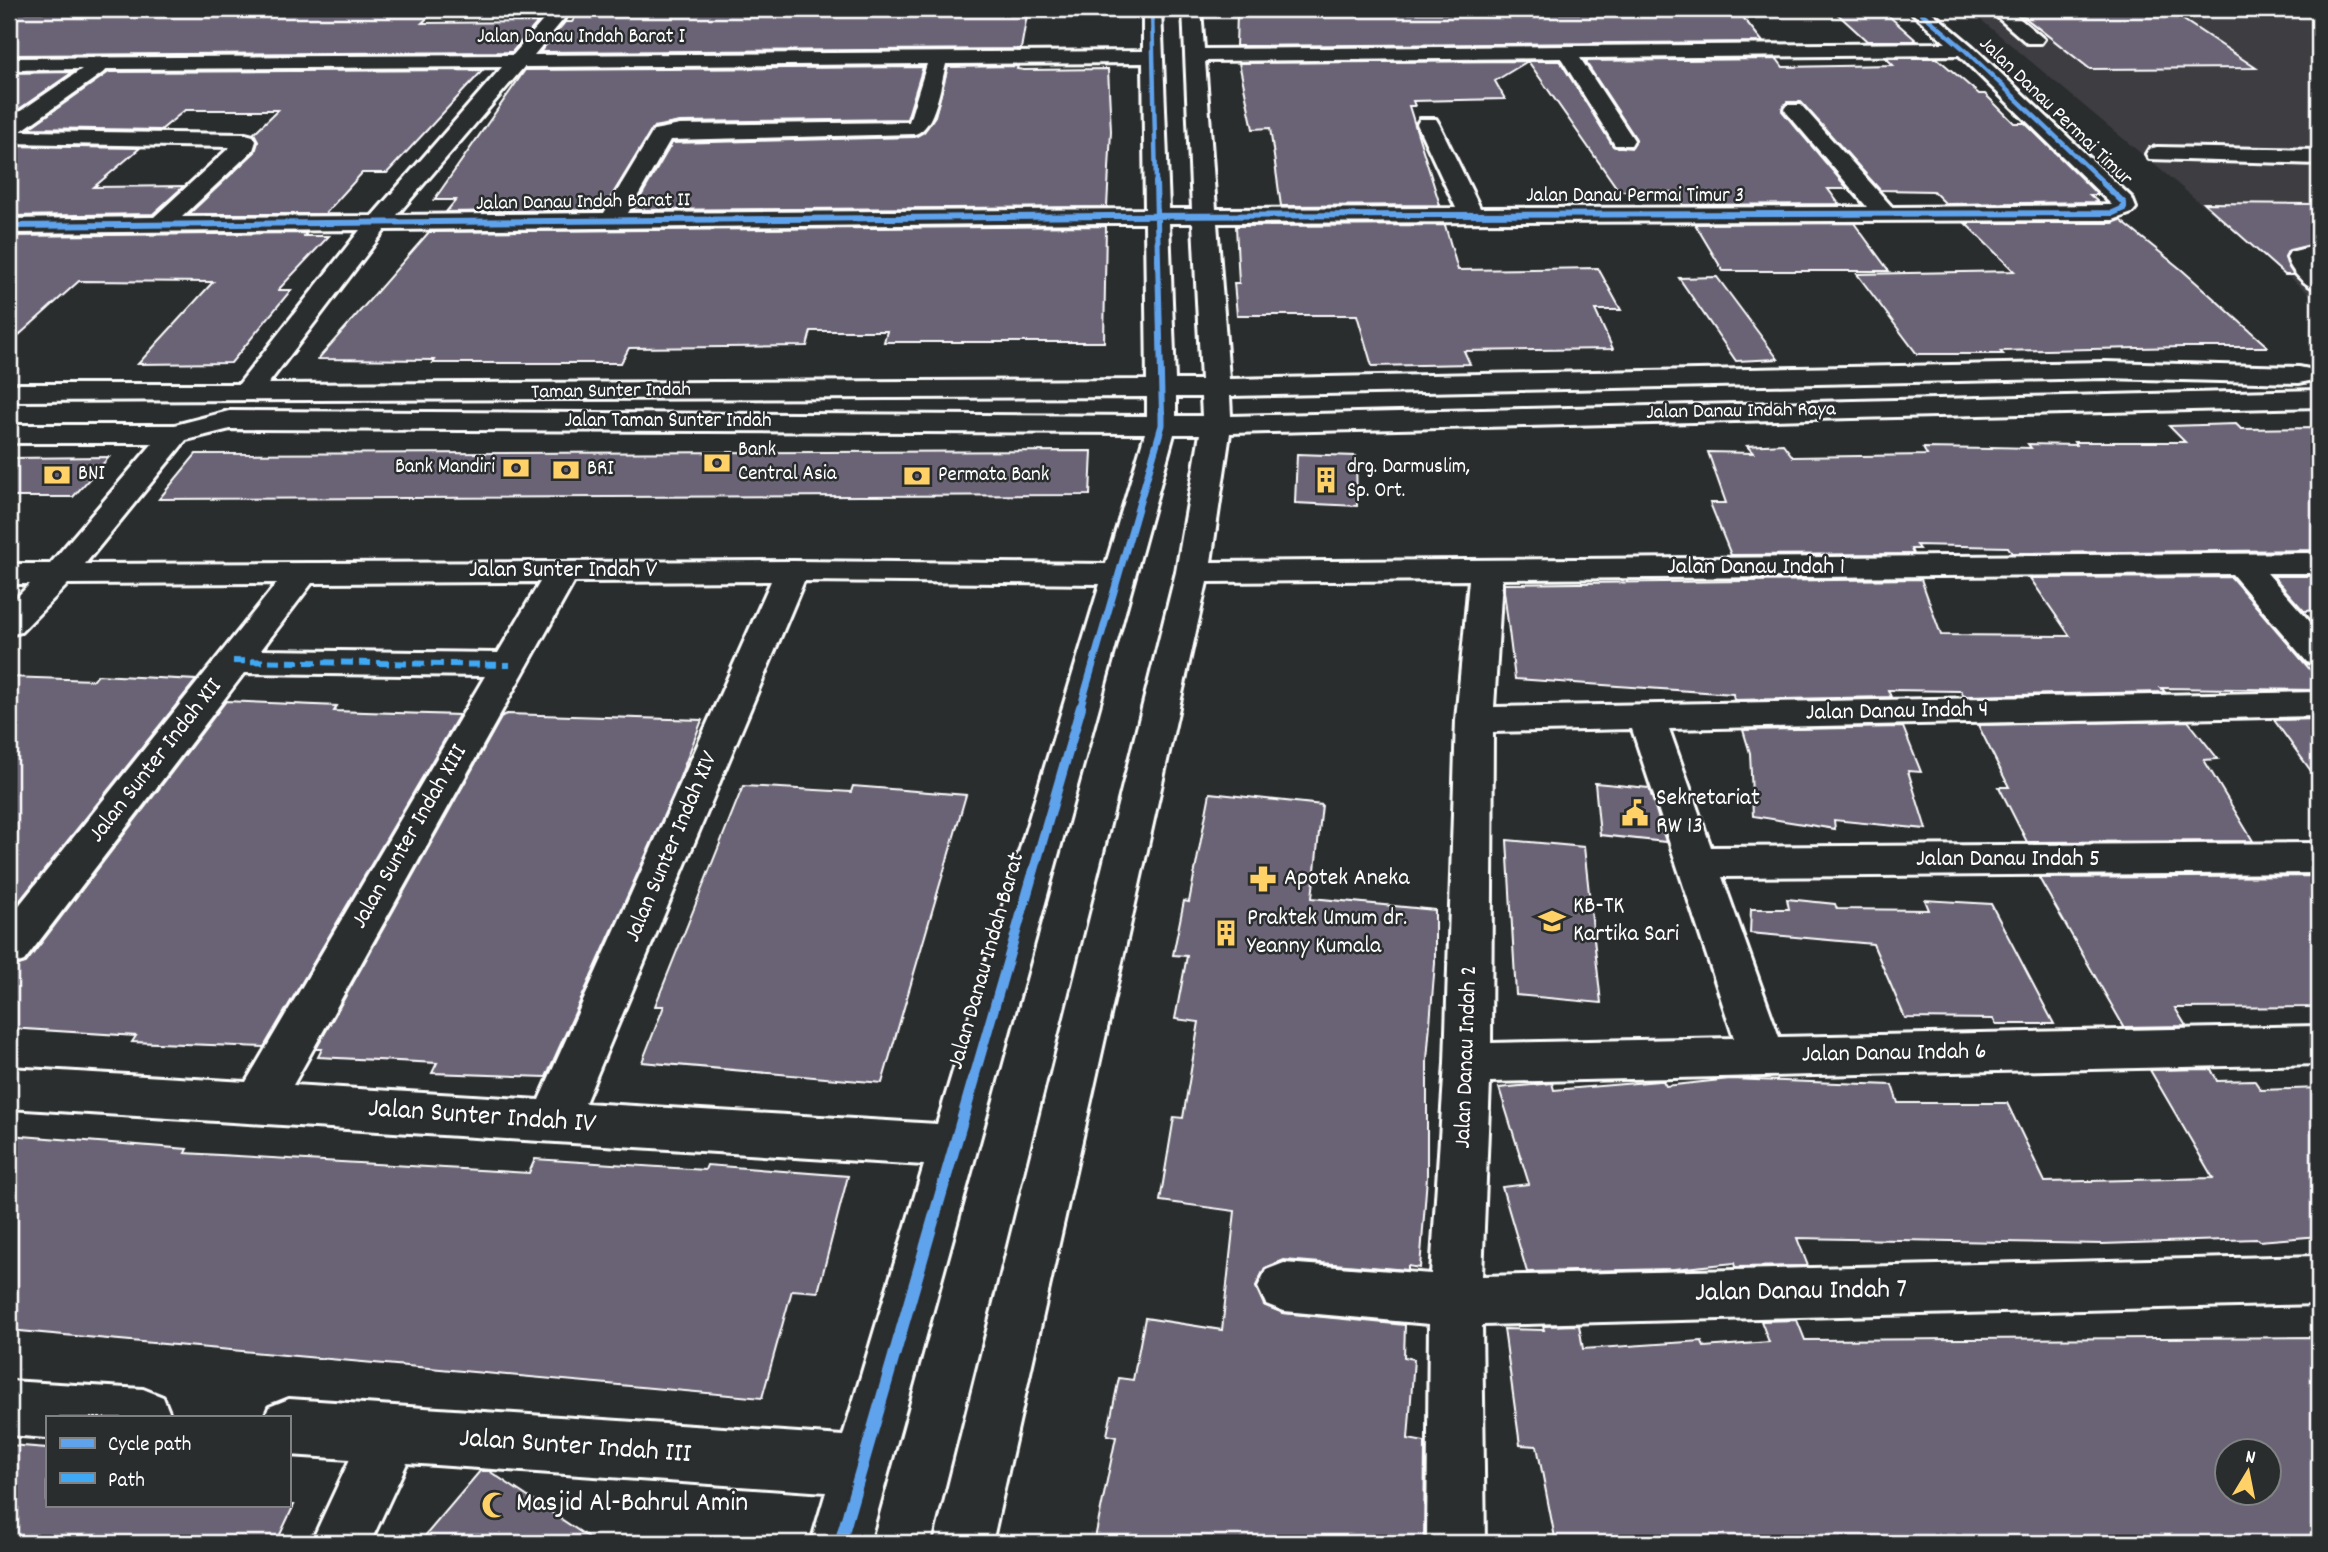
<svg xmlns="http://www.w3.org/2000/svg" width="2328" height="1552" viewBox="0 0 2328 1552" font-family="Dekko,sans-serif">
  <rect width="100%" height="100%" fill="#2a2d2e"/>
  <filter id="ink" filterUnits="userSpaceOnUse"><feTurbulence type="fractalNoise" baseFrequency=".0143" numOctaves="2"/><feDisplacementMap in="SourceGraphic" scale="14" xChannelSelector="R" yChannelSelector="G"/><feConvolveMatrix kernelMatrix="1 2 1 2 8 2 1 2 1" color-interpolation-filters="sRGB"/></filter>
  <g filter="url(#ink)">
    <!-- built -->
    <path fill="#3d3d43" d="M 1968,9 L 2319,9 L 2319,302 Z"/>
    <!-- building -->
    <path fill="#6a6374" stroke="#fff" stroke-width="2" fill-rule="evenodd" d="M 196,9 L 437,9 L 422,23 L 538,22 L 512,52 L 9,55 L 9,12 L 191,13 Z
      M 581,9 L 1028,9 L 1021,49 L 540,52 L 565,22 L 572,22 Z
      M 1832,9 L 1881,9 L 1917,41 L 1867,41 Z
      M 2014,9 L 2167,9 L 2256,68 L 2090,69 Z
      M 1682,11 L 1738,11 L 1763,42 L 1236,46 L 1237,13 L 1684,14 Z
      M 1886,58 L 1937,58 L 1979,94 L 1985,94 L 2014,123 L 2025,123 L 2098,195 L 2090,195 L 2098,202 L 1946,204 L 1933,191 L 1880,190 L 1801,102 L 1787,102 L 1782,111 L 1848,189 L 1828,189 L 1839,204 L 1683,205 L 1675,192 L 1619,191 L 1528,61 L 1560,61 L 1613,146 L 1631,148 L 1636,139 L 1585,61 L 1777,59 L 1783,67 L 1893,65 Z
      M 1528,61 L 1495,81 L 1505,99 L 1413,101 L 1415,106 L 1409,106 L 1440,205 L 1281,206 L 1270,128 L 1253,129 L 1239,63 Z
      M 1018,66 L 1017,69 L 1024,70 L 1108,69 L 1111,131 L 1107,207 L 633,210 L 672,143 L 915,137 L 924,132 L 935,116 L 948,67 Z
      M 923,67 L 907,119 L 680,122 L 654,127 L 603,210 L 446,212 L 456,200 L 434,200 L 525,70 Z
      M 483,70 L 387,173 L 362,173 L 325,214 L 189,214 L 255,152 L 258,142 L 254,133 L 278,110 L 185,110 L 161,130 L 29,128 L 109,72 Z
      M 73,72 L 9,116 L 9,73 Z
      M 9,146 L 140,148 L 94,187 L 184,186 L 153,214 L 9,216 Z
      M 2204,203 L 2319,204 L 2319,243 L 2288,251 L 2285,258 L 2294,275 L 2285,275 Z
      M 2120,220 L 2182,270 L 2268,347 L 2184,347 L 2000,351 L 2003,354 L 1917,354 L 1857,274 L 2014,271 L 1965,223 L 2113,223 Z
      M 1854,223 L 1889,271 L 1723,271 L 1695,224 Z
      M 1445,225 L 1458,270 L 1598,268 L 1621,310 L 1595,310 L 1613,349 L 1464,351 L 1470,364 L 1372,366 L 1357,315 L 1237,315 L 1234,283 L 1239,283 L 1236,226 Z
      M 1106,226 L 1104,342 L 884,342 L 887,331 L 811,331 L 807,346 L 629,348 L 621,363 L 433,363 L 435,360 L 318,359 L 429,232 Z
      M 307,233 L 304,236 L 329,236 L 278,290 L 291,290 L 231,363 L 138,364 L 213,282 L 79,281 L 9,344 L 9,236 Z
      M 1717,277 L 1778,359 L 1736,361 L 1679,278 Z
      M 2236,424 L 2241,429 L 2319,428 L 2319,550 L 2012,553 L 2008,547 L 1916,545 L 1919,549 L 1911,549 L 1913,554 L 1731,555 L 1710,503 L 1726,503 L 1708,452 L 1753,453 L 1747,446 L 1783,444 L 1793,457 L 1927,455 L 1923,448 L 1992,449 L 1991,447 L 2031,448 L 2028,444 L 2076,445 L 2074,442 L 2185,442 L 2169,426 Z
      M 1092,451 L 1090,495 L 159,499 L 196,454 Z
      M 1297,454 L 1356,456 L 1357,506 L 1295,503 Z
      M 109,457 L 73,497 L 9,497 L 9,458 Z
      M 2273,576 L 2319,576 L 2319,610 L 2304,611 Z
      M 2231,577 L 2319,680 L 2319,690 L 2161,688 L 2165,692 L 1964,696 L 1961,691 L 1888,690 L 1891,697 L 1734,700 L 1733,694 L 1515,679 L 1504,591 L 1504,584 L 1921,579 L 1941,635 L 2070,636 L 2030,578 Z
      M 98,675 L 196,680 L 9,914 L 9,677 L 94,680 Z
      M 226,701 L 337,706 L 334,711 L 459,715 L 264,1047 L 132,1042 L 136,1036 L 9,1028 L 9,968 L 26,963 Z
      M 507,714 L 702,720 L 673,795 L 546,1077 L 432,1073 L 437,1063 L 318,1057 L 322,1049 L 316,1049 L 502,716 Z
      M 2319,719 L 2319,782 L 2274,720 Z
      M 2188,721 L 2218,759 L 2204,760 L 2253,841 L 2027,842 L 1999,787 L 2009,787 L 1978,725 Z
      M 1903,727 L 1921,772 L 1908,771 L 1926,829 L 1834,820 L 1835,829 L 1753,816 L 1750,753 L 1743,730 Z
      M 1595,783 L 1649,788 L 1666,842 L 1600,835 Z
      M 743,786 L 851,792 L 853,786 L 966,795 L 882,1083 L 642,1062 L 664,1006 L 655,1006 Z
      M 1210,793 L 1322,805 L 1312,898 L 1435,910 L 1435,963 L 1427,1060 L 1427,1177 L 1420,1268 L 1408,1266 L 1408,1270 L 1284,1260 L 1265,1268 L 1256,1286 L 1264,1305 L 1283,1313 L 1405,1325 L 1404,1357 L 1414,1359 L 1408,1439 L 1425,1442 L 1424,1543 L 1094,1543 L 1116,1437 L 1107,1435 L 1119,1378 L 1133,1380 L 1145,1318 L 1222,1330 L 1235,1211 L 1160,1201 L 1174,1117 L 1183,1118 L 1199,1022 L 1175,1019 L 1187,956 L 1173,955 L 1184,901 L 1189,902 Z
      M 1507,840 L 1584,847 L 1601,1003 L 1516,995 Z
      M 2319,876 L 2319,1007 L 2175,1008 L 2186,1026 L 2124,1027 L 2039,878 Z
      M 1787,899 L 1835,904 L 1837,909 L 1929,910 L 1925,900 L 1991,904 L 2054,1024 L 1996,1024 L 1993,1019 L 1905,1018 L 1873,944 L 1750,933 L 1751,909 L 1789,909 Z
      M 2211,1069 L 2217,1081 L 2254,1080 L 2261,1090 L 2319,1088 L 2319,1236 L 2259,1241 L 2257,1239 L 2102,1244 L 1797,1238 L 1808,1266 L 1735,1267 L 1734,1263 L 1674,1269 L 1527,1272 L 1502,1187 L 1529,1184 L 1499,1088 L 1552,1083 L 1554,1090 L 1659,1081 L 1663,1081 L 1666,1086 L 1730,1079 L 1892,1085 L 1898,1103 L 2007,1103 L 2045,1182 L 2213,1178 L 2150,1070 Z
      M 9,1135 L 187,1149 L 185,1153 L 529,1173 L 535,1159 L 705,1170 L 707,1165 L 848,1176 L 818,1292 L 792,1290 L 762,1398 L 9,1330 Z
      M 1797,1320 L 1805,1340 L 2319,1337 L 2319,1543 L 1556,1543 L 1537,1446 L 1520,1445 L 1504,1329 L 1544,1330 L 1543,1326 L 1579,1325 L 1583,1349 L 1702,1341 L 1704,1347 L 1769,1342 L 1761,1321 ZM 2227,1451 L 2269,1451 L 2269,1493 L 2227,1493 Z
      M 9,1445 L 47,1448 L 47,1505 L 294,1505 L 276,1543 L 9,1543 Z
      M 480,1471 L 489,1471 L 597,1543 L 419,1543 Z"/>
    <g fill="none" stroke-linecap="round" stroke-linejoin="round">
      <!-- minor casing -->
      <g stroke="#fff" stroke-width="6">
        <path id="minor" d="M 553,9 L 572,9 L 534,55 L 1143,51 L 1143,9 L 1161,9 L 1169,209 L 1192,209 L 1183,9 L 1201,9 L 1204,49 L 1946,43 L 1908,9 L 1928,9 L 1971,45 L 2132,198 L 2136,208 L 2132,213 L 2113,220 L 1217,223 L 1229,379 L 2105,362 L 2299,367 L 2309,369 L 2313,375 L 2309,381 L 2299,383 L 2105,378 L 1230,396 L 1231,416 L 2319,390 L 2319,407 L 1230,433 L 1211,562 L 2319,553 L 2319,573 L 2267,573 L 2319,632 L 2319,665 L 2307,662 L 2232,574 L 1502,579 L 1494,707 L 2319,692 L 2319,716 L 1669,729 L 1711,847 L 2319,843 L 2319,873 L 1722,877 L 1779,1037 L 2319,1026 L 2319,1064 L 1490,1082 L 1482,1276 L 2319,1256 L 2319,1304 L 1482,1325 L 1485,1543 L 1427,1543 L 1429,1324 L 1284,1311 L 1266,1304 L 1258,1287 L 1266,1270 L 1284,1263 L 1431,1274 L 1445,1063 L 1456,720 L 1469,580 L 1207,582 L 992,1543 L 934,1543 L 1176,572 L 1200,434 L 1174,434 L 869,1543 L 811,1543 L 826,1492 L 407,1463 L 370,1543 L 311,1543 L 350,1459 L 289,1455 L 289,1417 L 265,1417 L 269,1407 L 289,1399 L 843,1436 L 924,1165 L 9,1108 L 9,1068 L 246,1082 L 485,676 L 244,673 L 24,961 L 9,966 L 9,918 L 277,583 L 68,584 L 21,632 L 9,635 L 9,605 L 30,584 L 9,584 L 9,564 L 50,564 L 153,443 L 9,443 L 9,425 L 175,425 L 229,411 L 1147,416 L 1147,397 L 9,401 L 9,384 L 239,384 L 360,230 L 9,233 L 9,219 L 154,217 L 230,147 L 9,143 L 9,119 L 82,69 L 9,70 L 9,58 L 513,55 ZM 1959,55 L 2112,205 L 1892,207 L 1801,105 L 1787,105 L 1784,109 L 1787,113 L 1867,207 L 1480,208 L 1439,124 L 1436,119 L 1420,119 L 1417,124 L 1456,208 L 1216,209 L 1205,61 L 1561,58 L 1615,145 L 1631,145 L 1634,140 L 1580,58 ZM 1143,63 L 1145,209 L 628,213 L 670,140 L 915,134 C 935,129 941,83 946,64 ZM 927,64 L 909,122 L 680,125 L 654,130 L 604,213 L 397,215 L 524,67 ZM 502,67 L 372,216 L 182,217 L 253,150 L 256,141 L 253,136 L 245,134 L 21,131 L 108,69 ZM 1108,223 L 1145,223 L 1147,380 L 268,384 L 385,230 ZM 1169,223 L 1193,223 L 1201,380 L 1175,380 ZM 1176,397 L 1201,397 L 1202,416 L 1176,416 ZM 230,429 L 1145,433 L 1106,564 L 792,561 L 85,564 L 186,440 ZM 771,581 L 539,1100 L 293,1085 L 574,582 ZM 804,581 L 1100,584 L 937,1124 L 585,1103 ZM 540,582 L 498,653 L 261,650 L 312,583 ZM 1632,729 L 1734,1038 L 1491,1043 L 1493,732 Z
          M 1988,9 L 2008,9 L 2044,39 L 2041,43 L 2027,43 Z
          M 2157,147 L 2319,150 L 2319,164 L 2149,159 L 2146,154 L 2149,149 Z
          M 2319,245 L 2319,259 L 2313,261 L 2319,268 L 2319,290 C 2305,286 2290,271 2287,257 L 2290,252 Z
          M 9,1381 L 143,1389 L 163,1397 L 171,1417 L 47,1417 L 47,1438 L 9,1435 Z"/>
      </g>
      <!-- minor -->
      <use href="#minor" fill="#2a2d2e" fill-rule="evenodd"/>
      <!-- quiet -->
      <path stroke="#3fa9f5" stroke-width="6" stroke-dasharray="12 6" stroke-linecap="butt" d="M 233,661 L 510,665"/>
      <!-- cycleway-far4 casing -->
      <g stroke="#2a2d2e" stroke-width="7">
        <path id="cycleway-far4" d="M 1152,9 L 1156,183
          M 1917,9 L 1964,49 L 2104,183"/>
      </g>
      <!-- cycleway-far3 casing -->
      <g stroke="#2a2d2e" stroke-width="9">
        <path id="cycleway-far3" d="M 1156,182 L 1162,415
          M 9,226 L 1108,216 L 2113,213 L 2124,208 L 2124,203 L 2102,182"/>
      </g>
      <!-- cycleway-far2 casing -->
      <g stroke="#2a2d2e" stroke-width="10">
        <path id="cycleway-far2" d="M 1080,709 L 1162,425 L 1162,413"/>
      </g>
      <!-- cycleway-far1 casing -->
      <g stroke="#2a2d2e" stroke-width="14">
        <path id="cycleway-far1" d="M 973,1081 L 1081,707"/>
      </g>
      <!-- cycleway casing -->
      <g stroke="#2a2d2e" stroke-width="17">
        <path id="cycleway" d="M 840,1543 L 974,1079"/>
      </g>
      <!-- cycleway-far4 -->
      <use href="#cycleway-far4" stroke="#60a3ed" stroke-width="4.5"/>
      <!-- cycleway-far3 -->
      <use href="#cycleway-far3" stroke="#60a3ed" stroke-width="6"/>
      <!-- cycleway-far2 -->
      <use href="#cycleway-far2" stroke="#60a3ed" stroke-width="7"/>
      <!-- cycleway-far1 -->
      <use href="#cycleway-far1" stroke="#60a3ed" stroke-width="10"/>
      <!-- cycleway -->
      <use href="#cycleway" stroke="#60a3ed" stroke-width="12"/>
    </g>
  </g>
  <!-- icons -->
  <defs>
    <g id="bank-bare" transform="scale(2.1)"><path d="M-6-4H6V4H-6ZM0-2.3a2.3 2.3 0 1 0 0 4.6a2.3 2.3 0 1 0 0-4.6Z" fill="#ffd166" stroke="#2a2d2e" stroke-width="2.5" paint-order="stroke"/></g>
    <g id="building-bare" transform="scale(2.1)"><path d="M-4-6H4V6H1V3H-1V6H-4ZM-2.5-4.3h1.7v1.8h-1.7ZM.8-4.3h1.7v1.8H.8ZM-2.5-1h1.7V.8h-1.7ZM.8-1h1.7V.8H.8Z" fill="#ffd166" stroke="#2a2d2e" stroke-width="2.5" paint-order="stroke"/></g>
    <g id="civic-bare" transform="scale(2.1)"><path d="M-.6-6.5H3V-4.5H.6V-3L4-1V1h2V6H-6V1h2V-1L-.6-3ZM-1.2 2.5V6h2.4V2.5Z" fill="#ffd166" stroke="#2a2d2e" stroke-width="2.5" paint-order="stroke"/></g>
    <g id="pharmacy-bare" transform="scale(2.1)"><path d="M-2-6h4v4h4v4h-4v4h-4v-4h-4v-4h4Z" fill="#ffd166" stroke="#2a2d2e" stroke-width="2.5" paint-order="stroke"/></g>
    <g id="school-bare" transform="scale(2.1)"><path d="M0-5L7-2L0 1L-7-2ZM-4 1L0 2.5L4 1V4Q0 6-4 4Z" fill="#ffd166" stroke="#2a2d2e" stroke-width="2.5" paint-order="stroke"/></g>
    <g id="mosque-bare" transform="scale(2.1)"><path d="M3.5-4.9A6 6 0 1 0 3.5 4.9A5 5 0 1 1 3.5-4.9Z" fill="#ffd166" stroke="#2a2d2e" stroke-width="2.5" paint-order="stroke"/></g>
  </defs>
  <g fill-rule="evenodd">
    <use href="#bank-bare" x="717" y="463"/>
    <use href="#bank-bare" x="516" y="468"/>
    <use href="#bank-bare" x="566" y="470"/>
    <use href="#bank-bare" x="57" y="475"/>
    <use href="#bank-bare" x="917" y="476"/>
    <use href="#building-bare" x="1326" y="480"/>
    <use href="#civic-bare" x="1635" y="813"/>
    <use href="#pharmacy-bare" x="1263" y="879"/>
    <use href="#school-bare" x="1552" y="921"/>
    <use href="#building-bare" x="1226" y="933"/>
    <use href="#mosque-bare" x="495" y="1505"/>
  </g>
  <g text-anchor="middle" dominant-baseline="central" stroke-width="5" stroke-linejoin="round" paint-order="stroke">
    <!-- far-street labels -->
    <g font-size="21" fill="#fff" stroke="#2a2d2e">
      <text x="581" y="38">Jalan Danau Indah Barat I</text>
      <text transform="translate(2055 112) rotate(44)">Jalan Danau Permai Timur</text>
      <text x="1635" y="197">Jalan Danau Permai Timur 3</text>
      <text transform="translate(583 203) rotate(-1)">Jalan Danau Indah Barat II</text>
      <text transform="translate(611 392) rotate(-1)">Taman Sunter Indah</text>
      <text transform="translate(1741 412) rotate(-1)">Jalan Danau Indah Raya</text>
      <text x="668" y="422">Jalan Taman Sunter Indah</text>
    </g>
    <!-- far-poi labels -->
    <g font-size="21" fill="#fff" stroke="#2a2d2e" text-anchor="start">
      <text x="738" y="451">Bank<tspan x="738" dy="24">Central Asia</tspan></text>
      <text x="495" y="468" text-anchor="end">Bank Mandiri</text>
      <text x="1347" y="468">drg. Darmuslim,<tspan x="1347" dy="24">Sp. Ort.</tspan></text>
      <text x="587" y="470">BRI</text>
      <text x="78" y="475">BNI</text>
      <text x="938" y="476">Permata Bank</text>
    </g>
    <!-- street labels -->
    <g font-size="24" fill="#fff" stroke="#2a2d2e">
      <text x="1756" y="568">Jalan Danau Indah 1</text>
      <text x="563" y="571">Jalan Sunter Indah V</text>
      <text transform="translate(1897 712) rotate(-1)">Jalan Danau Indah 4</text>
      <text transform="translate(156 761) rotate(-52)">Jalan Sunter Indah XII</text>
      <text transform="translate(410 837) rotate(-60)">Jalan Sunter Indah XIII</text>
      <text transform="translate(672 847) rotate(-67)">Jalan Sunter Indah XIV</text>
      <text x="2008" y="860">Jalan Danau Indah 5</text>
      <text transform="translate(987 961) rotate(-74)">Jalan Danau Indah Barat</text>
      <text transform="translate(1894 1054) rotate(-1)">Jalan Danau Indah 6</text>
      <text transform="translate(1467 1057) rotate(-88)">Jalan Danau Indah 2</text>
    </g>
    <!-- poi labels -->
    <g font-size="24" fill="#fff" stroke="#2a2d2e" text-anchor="start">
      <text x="1656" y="799">Sekretariat<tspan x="1656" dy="28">RW 13</tspan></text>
      <text x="1284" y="879">Apotek Aneka</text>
      <text x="1573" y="907">KB-TK<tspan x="1573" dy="28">Kartika Sari</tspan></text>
      <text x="1247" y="919">Praktek Umum dr.<tspan x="1247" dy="28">Yeanny Kumala</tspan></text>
    </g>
    <!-- near-street labels -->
    <g font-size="28" fill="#fff" stroke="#2a2d2e">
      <text transform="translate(482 1118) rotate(4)">Jalan Sunter Indah IV</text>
      <text transform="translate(1801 1293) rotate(-1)">Jalan Danau Indah 7</text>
      <text transform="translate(575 1448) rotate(4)">Jalan Sunter Indah III</text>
    </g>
    <!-- near-poi labels -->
    <g font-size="28" fill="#fff" stroke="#2a2d2e" text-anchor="start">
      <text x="516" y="1505">Masjid Al-Bahrul Amin</text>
    </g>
  </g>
  <!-- margin -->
  <rect width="2328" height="1552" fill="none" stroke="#2a2d2e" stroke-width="35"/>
  <rect x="18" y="18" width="2293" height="1517" fill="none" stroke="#fff" stroke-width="2.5" filter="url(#ink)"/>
  <!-- legend -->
  <rect x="46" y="1416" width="245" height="91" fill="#2a2d2e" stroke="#7f8182" stroke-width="2"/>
  <rect x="60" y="1438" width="35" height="10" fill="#60a3ed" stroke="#7f8182" stroke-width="2"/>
  <text x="108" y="1450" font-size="21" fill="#ffffff">Cycle path</text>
  <rect x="60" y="1473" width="35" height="10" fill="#3fa9f5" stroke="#7f8182" stroke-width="2"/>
  <text x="108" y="1486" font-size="21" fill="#ffffff">Path</text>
  <!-- north arrow -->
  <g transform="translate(2248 1472) rotate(10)"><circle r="33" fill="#2a2d2e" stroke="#7f8182" stroke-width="2"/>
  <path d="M0-5L12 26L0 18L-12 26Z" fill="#ffd166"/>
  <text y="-10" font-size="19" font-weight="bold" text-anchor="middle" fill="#ffffff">N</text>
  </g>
</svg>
